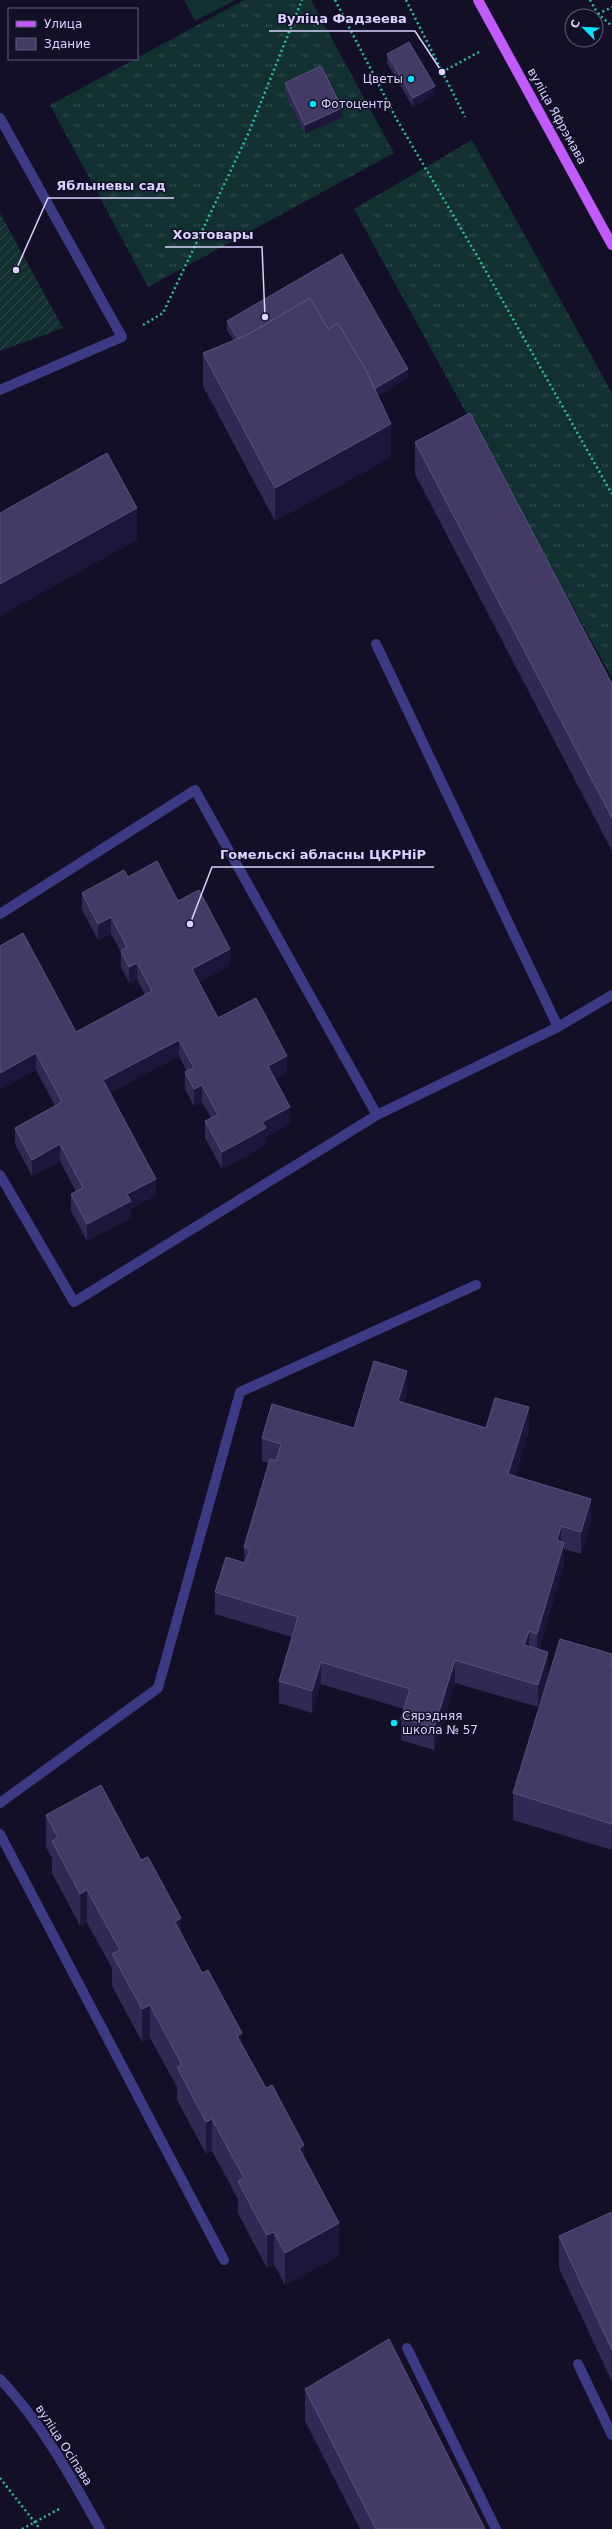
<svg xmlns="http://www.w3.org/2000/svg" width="612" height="2529" viewBox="0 0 612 2529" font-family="'DejaVu Sans',sans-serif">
  <defs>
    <pattern id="grass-tufts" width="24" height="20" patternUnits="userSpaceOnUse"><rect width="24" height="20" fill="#12302f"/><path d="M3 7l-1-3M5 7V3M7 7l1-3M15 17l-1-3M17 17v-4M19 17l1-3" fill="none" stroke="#344d4e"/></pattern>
    <pattern id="garden-furrows" width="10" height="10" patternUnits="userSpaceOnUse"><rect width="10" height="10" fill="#12302f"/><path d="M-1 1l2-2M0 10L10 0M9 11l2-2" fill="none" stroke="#344d4e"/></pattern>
  </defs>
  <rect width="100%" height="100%" fill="#130f26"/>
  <!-- grass -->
  <path fill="url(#grass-tufts)" d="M 244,0 L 311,0 L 394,153 L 148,287 L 50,105 Z
    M 472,140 L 612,393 L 612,678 L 354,209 Z"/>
  <!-- park -->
  <path fill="#12302f" d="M 184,0 L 236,0 L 195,21 Z"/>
  <!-- garden -->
  <path fill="url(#garden-furrows)" d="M 0,213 L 63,328 L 0,351 Z"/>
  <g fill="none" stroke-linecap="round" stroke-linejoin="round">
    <!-- path -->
    <path stroke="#2fb8b0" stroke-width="2.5" stroke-dasharray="2 3" stroke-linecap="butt" d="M 335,0 L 397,120 L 479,259 L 612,494
      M 406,0 L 465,117
      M 590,0 L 598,14 L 612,26
      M 598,14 L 612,7
      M 442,72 L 479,52
      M 143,325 L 163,313 L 249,132 L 302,0
      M 0,2478 L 40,2529
      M 22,2529 L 61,2508"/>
    <!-- minor -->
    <path stroke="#3d3a85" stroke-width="10" d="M 0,118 L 122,337 L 0,390
      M 376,644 L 558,1027
      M 0,914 L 195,790 L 377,1115
      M 0,1175 L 74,1302 L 377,1115 L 558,1027 L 612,995
      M 0,1803 L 158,1688 L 240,1392 L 476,1285
      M 0,1834 L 224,2260
      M 407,2348 L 496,2529
      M 578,2364 L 612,2435
      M 0,2379 C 41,2422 71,2477 100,2529"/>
    <!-- major -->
    <path stroke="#c25bff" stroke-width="10" d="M 478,0 L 612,245"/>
  </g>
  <!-- wall -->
  <path fill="#312854" d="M 387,54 L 435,94 L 413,107 L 387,63 Z
    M 285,83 L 342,117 L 305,134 L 285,92 Z
    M 227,321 L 408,378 L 378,396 L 391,457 L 275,521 L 203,386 L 203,353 L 234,341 L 227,330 Z
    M 415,442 L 612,684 L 612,851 L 415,474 Z
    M 128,877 L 178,901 L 230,965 L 199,982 L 218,1018 L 287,1072 L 275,1079 L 290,1124 L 266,1136 L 266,1145 L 222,1169 L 205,1138 L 205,1121 L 211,1118 L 202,1102 L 194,1106 L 185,1089 L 185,1072 L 187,1072 L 179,1056 L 110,1093 L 156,1195 L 131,1209 L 131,1218 L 87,1241 L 71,1211 L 71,1194 L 76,1192 L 60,1161 L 32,1176 L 15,1144 L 15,1128 L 55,1106 L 36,1070 L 0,1089 L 0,946 L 76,1032 L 145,995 L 137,979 L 129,983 L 121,967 L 121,952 L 111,934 L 98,940 L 82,910 L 82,893 Z
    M 407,1393 L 404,1403 L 486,1428 L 529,1430 L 515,1476 L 591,1521 L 581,1554 L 564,1549 L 564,1565 L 539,1649 L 548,1674 L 538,1707 L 455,1683 L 434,1750 L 401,1740 L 401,1718 L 404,1709 L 321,1684 L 312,1713 L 279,1703 L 279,1681 L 292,1637 L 215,1614 L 215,1592 L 244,1562 L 244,1547 L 269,1463 L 262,1461 L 262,1438 L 354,1428 Z
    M 612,1654 L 612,1850 L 513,1820 L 513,1793 Z
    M 46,1815 L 181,1933 L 304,2159 L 339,2256 L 285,2285 L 274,2264 L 267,2268 L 253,2242 L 238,2213 L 238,2199 L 212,2151 L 206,2154 L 177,2100 L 177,2087 L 150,2038 L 142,2042 L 112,1986 L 112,1968 L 87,1923 L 80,1926 L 52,1873 L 52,1858 L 46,1847 Z
    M 612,2212 L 612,2382 L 559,2268 L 559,2236 Z
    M 305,2389 L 485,2529 L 360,2529 L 305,2421 Z"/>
  <!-- shaded-wall -->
  <path fill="#1d163a" d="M 435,86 L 435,94 L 413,107 L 413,98 Z
    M 342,108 L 342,117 L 305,134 L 305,125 Z
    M 408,369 L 408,378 L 366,403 L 366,394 Z
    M 391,424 L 391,457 L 275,521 L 275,488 Z
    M 137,508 L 137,540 L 0,616 L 0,584 Z
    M 111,917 L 111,934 L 98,940 L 98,924 Z
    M 230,949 L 230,965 L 192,986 L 192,969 Z
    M 137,963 L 137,979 L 129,983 L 129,967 Z
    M 179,1040 L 179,1056 L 103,1097 L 103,1080 Z
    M 36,1053 L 36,1070 L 0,1089 L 0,1073 Z
    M 287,1056 L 287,1072 L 268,1083 L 268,1066 Z
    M 202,1085 L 202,1102 L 194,1106 L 194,1089 Z
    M 290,1107 L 290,1124 L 266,1136 L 266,1145 L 222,1169 L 222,1152 L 262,1122 Z
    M 60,1144 L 60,1161 L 32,1176 L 32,1160 Z
    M 156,1179 L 156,1195 L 131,1209 L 131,1218 L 87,1241 L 87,1224 L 127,1194 Z
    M 407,1371 L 407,1393 L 398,1423 L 398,1401 Z
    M 529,1407 L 529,1430 L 508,1497 L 508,1474 Z
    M 591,1499 L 591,1521 L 581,1554 L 581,1532 Z
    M 561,1526 L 561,1548 L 557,1540 Z
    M 564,1543 L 564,1565 L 537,1656 L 537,1634 Z
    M 529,1631 L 529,1653 L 524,1645 Z
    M 548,1652 L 548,1674 L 538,1707 L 538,1685 Z
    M 455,1660 L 455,1683 L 434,1750 L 434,1728 Z
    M 321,1662 L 321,1684 L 312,1713 L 312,1691 Z
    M 87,1890 L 87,1923 L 80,1926 L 80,1894 Z
    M 181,1918 L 181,1950 L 175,1922 Z
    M 150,2005 L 150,2038 L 142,2042 L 142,2009 Z
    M 242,2033 L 242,2066 L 237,2036 Z
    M 212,2119 L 212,2151 L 206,2154 L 206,2122 Z
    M 304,2145 L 304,2177 L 299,2148 Z
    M 339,2223 L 339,2256 L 285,2285 L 285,2253 Z
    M 274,2232 L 274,2264 L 267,2268 L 267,2235 Z"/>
  <!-- building -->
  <path fill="#433a66" stroke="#5a527e" d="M 409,42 L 435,86 L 413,98 L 387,54 Z
    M 321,66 L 342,108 L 305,125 L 285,83 Z
    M 342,254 L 408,369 L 374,389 L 366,370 L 338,323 L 328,329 L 310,298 L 249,334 L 238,339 L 227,321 Z
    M 310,298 L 328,329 L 338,323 L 366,370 L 391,424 L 275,488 L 203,353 L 249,334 Z
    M 470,413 L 612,684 L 612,818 L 415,442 Z
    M 107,453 L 137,508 L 0,584 L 0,513 Z
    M 157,861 L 178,901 L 199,890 L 230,949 L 192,969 L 218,1018 L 256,998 L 287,1056 L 268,1066 L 290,1107 L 262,1122 L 266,1128 L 222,1152 L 205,1121 L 218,1115 L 202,1085 L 194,1089 L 185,1072 L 194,1068 L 179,1040 L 103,1080 L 156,1179 L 127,1194 L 131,1201 L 87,1224 L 71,1194 L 83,1188 L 60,1144 L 32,1160 L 15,1128 L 62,1102 L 36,1053 L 0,1073 L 0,946 L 23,933 L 76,1032 L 152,991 L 137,963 L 129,967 L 121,951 L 127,947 L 111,917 L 98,924 L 82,893 L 124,870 L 128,877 Z
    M 374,1361 L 407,1371 L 398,1401 L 486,1428 L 495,1398 L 529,1407 L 508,1474 L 591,1499 L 581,1532 L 561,1526 L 557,1540 L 564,1543 L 537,1634 L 529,1631 L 524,1645 L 548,1652 L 538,1685 L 455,1660 L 434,1728 L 401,1718 L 410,1689 L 321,1662 L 312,1691 L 279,1681 L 298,1617 L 215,1592 L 226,1557 L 245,1563 L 250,1549 L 244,1547 L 270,1459 L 276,1461 L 281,1444 L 262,1438 L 272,1404 L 354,1428 Z
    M 560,1639 L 612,1654 L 611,1665 L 612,1665 L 612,1824 L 513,1793 Z
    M 101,1785 L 141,1860 L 148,1857 L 181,1918 L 175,1922 L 202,1973 L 208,1970 L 242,2033 L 237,2036 L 266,2088 L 272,2085 L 304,2145 L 299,2148 L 339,2223 L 285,2253 L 274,2232 L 267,2235 L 253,2210 L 238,2181 L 244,2178 L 212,2119 L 206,2122 L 177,2067 L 182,2065 L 150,2005 L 142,2009 L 112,1954 L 120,1950 L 87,1890 L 80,1894 L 52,1841 L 58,1838 L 46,1815 Z
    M 612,2212 L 612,2350 L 559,2236 Z
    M 389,2339 L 485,2529 L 376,2529 L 305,2389 Z"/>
  <!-- markers -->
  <g fill="#00e5ff" stroke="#130f26" stroke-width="1.5">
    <circle cx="411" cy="79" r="4"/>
    <circle cx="313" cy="104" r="4"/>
    <circle cx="394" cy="1723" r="4"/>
  </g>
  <g text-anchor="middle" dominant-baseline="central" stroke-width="3" stroke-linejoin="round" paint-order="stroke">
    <!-- poi labels -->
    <g font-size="12" fill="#d9d4ff" stroke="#130f26" text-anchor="start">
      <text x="403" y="79" text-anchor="end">Цветы</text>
      <text x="321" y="104">Фотоцентр</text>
      <text x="402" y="1716">Сярэдняя<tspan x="402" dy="14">школа № 57</tspan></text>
    </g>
    <!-- street labels -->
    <g font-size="12" fill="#d9d4ff" stroke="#130f26">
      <text transform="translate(557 116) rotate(61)">вуліца Яфрэмава</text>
      <text transform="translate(64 2445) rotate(57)">вуліца Осіпава</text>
    </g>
  </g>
  <!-- callouts -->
  <path fill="none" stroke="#d9d4ff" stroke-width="1.5" d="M442 72L415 31H269M16 270L48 198H174M265 317L262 247H165M190 924L212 867H434"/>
  <g fill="#d9d4ff" stroke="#130f26" stroke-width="1.5">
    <circle cx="442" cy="72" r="4"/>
    <circle cx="16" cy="270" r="4"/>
    <circle cx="265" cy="317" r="4"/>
    <circle cx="190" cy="924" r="4"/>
  </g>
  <g font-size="13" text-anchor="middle" font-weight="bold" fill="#d9d4ff" stroke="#130f26" stroke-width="3" stroke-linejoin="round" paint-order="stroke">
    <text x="342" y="23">Вуліца Фадзеева</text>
    <text x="111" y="190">Яблыневы сад</text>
    <text x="213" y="239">Хозтовары</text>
    <text x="323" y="859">Гомельскі абласны ЦКРНіР</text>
  </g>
  <!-- legend -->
  <rect x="8" y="8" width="130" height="52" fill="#130f26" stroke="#625e7d"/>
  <rect x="16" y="21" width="20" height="6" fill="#c25bff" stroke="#625e7d"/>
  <text x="44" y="28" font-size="12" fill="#d9d4ff">Улица</text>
  <rect x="16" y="38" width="20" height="12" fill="#433a66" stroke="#625e7d"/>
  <text x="44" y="48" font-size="12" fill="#d9d4ff">Здание</text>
  <!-- north arrow -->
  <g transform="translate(584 28) rotate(294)"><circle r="19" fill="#130f26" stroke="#625e7d"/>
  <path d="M0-3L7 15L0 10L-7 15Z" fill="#00e5ff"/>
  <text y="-6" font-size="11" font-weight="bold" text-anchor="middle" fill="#d9d4ff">С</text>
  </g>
</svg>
